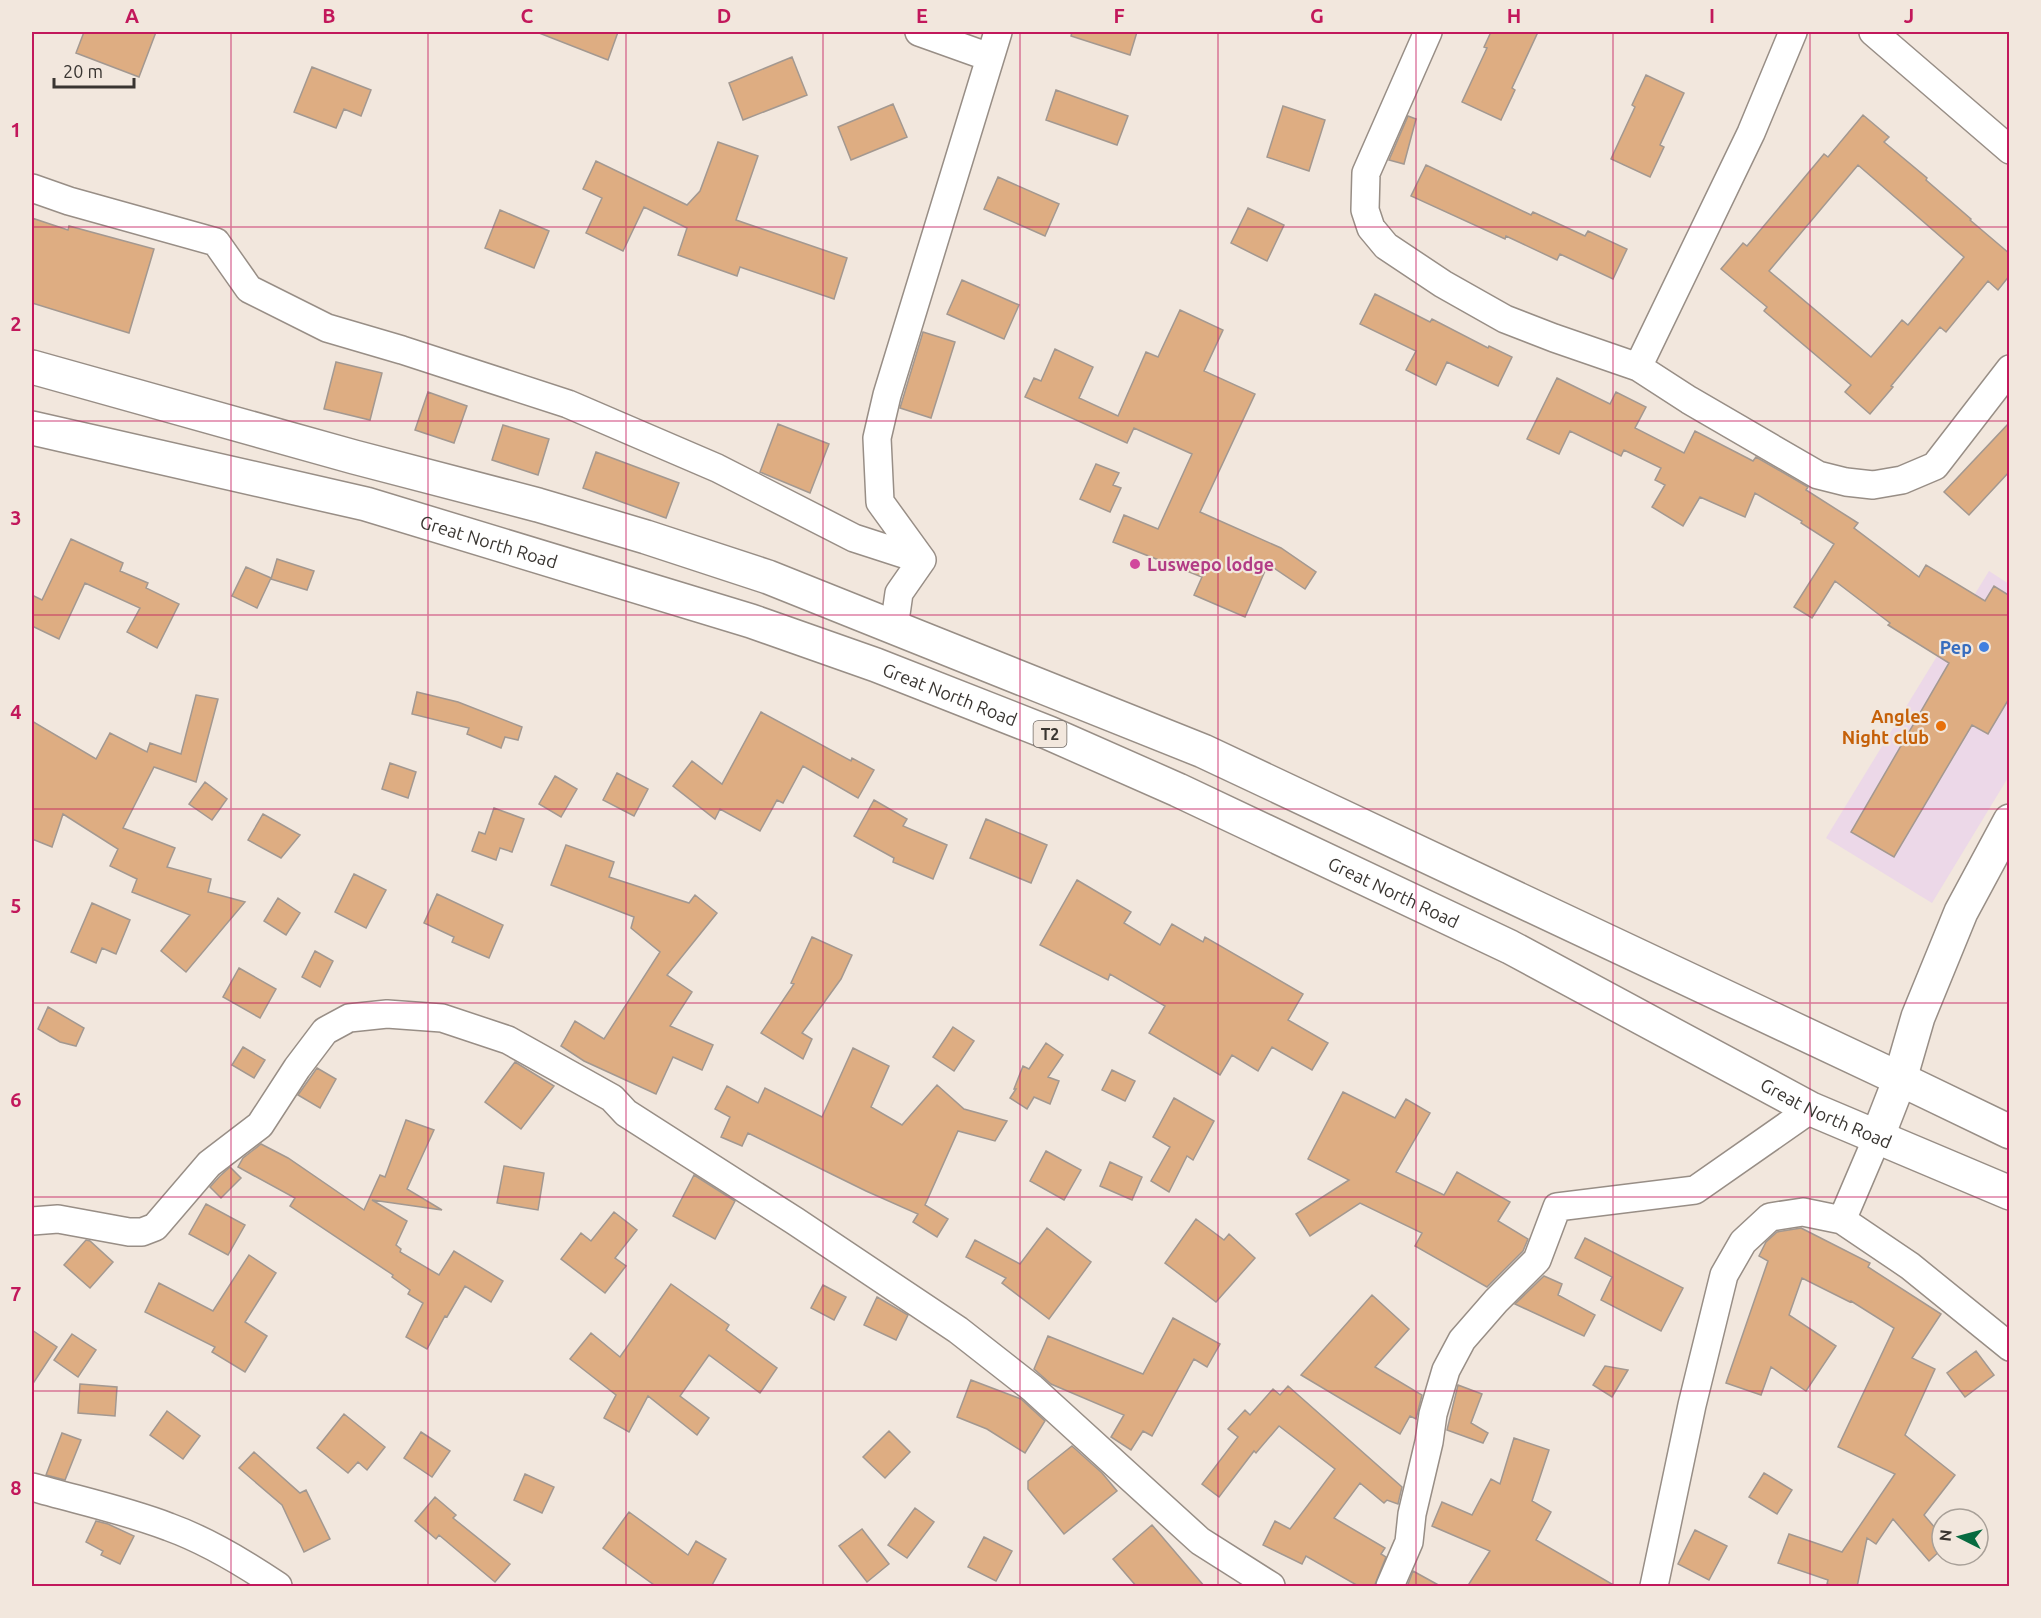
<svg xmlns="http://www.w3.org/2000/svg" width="2041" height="1618" viewBox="0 0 2041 1618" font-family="Ubuntu,sans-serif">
  <rect width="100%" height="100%" fill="#f2e7dd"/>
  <!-- commercial -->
  <path fill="#ecd8e8" d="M 1989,571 L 2009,584 L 2009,776 L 1932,903 L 1826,838 Z"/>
  <!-- building -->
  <path fill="#dead82" stroke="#a39890" stroke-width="1.5" fill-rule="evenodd" d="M 84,32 L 156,32 L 139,77 L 76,53 Z
    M 539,32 L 618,32 L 608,60 L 539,33 Z
    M 1072,32 L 1137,32 L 1130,55 L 1071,36 Z
    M 1491,32 L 1538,32 L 1512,88 L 1515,90 L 1501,120 L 1462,102 L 1487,48 L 1484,47 Z
    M 792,57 L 807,95 L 743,120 L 729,83 Z
    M 312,67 L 371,90 L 361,116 L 344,109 L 336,128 L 294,112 Z
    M 1646,75 L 1684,93 L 1660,145 L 1664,147 L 1650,177 L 1611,159 L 1635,107 L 1632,105 Z
    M 1056,90 L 1128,116 L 1117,145 L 1046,120 Z
    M 893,104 L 907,137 L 851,160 L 838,127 Z
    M 1283,106 L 1325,120 L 1309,171 L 1267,157 Z
    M 1863,115 L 1889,137 L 1884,142 L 1927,178 L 1926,180 L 1971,219 L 1970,220 L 2010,254 L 2010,275 L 1998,290 L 1988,281 L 1946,332 L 1940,327 L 1891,386 L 1893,387 L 1870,414 L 1845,392 L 1851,385 L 1764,311 L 1767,307 L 1721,269 L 1743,243 L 1747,246 L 1824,154 L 1828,157 ZM 1858,165 L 1964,257 L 1908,325 L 1902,320 L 1871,357 L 1769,271 Z
    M 1408,116 L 1416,119 L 1404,164 L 1389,160 Z
    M 718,142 L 758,156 L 736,220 L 847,258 L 834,299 L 740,267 L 737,276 L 678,255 L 687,228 L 644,207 L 623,251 L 586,233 L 602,198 L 583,189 L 596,161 L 687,205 L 700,191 Z
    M 1426,165 L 1531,215 L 1533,212 L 1585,236 L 1588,231 L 1627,249 L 1613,279 L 1560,254 L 1557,260 L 1506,236 L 1505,239 L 1411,196 Z
    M 998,177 L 1059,204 L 1045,236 L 984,209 Z
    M 1248,208 L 1284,225 L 1267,261 L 1231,243 Z
    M 500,210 L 549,231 L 534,268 L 485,248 Z
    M 32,218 L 68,230 L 69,226 L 154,249 L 129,333 L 32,303 Z
    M 962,280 L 1019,305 L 1004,339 L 947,314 Z
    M 1375,294 L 1430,322 L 1432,319 L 1488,348 L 1489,346 L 1512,357 L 1498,386 L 1447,362 L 1436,385 L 1406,370 L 1416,351 L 1360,324 Z
    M 1180,310 L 1223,330 L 1204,371 L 1255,394 L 1200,512 L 1281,548 L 1316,572 L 1305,589 L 1268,564 L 1245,617 L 1194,595 L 1202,577 L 1113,542 L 1124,515 L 1158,529 L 1192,454 L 1134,428 L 1127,443 L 1025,397 L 1034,378 L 1041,381 L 1055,349 L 1093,367 L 1079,398 L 1118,416 L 1146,352 L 1158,357 Z
    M 923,332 L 955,342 L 931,418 L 900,408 Z
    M 336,362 L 382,373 L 370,420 L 324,409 Z
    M 1557,378 L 1610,404 L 1616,392 L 1646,407 L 1635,428 L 1684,453 L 1695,431 L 1753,461 L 1756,457 L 1808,487 L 1806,490 L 1858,523 L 1854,528 L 1919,577 L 1926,565 L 1985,601 L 1994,586 L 2010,596 L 2010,697 L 1988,734 L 1972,725 L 1894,857 L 1851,832 L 1949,663 L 1888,625 L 1890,623 L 1835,581 L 1812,618 L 1794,607 L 1834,544 L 1801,523 L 1802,521 L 1755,493 L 1745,517 L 1700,497 L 1683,526 L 1652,507 L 1665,485 L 1655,480 L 1661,468 L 1624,450 L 1621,456 L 1570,431 L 1559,454 L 1527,439 Z
    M 428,392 L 467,406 L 454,443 L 415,430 Z
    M 2010,422 L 2010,471 L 1969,515 L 1944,492 Z
    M 778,424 L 829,444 L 810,493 L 760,472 Z
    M 503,425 L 549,439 L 538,475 L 492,460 Z
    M 596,452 L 679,483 L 666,518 L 583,488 Z
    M 1096,464 L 1119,473 L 1113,485 L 1121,488 L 1110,512 L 1080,499 Z
    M 71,539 L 123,563 L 120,571 L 148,583 L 146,588 L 179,604 L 157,648 L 127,632 L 140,608 L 85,583 L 59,639 L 32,626 L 32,595 L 42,600 Z
    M 277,559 L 314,571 L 307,590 L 271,579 Z
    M 246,567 L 271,578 L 257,608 L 232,596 Z
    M 417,692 L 458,702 L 522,727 L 518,740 L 505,737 L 501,748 L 467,734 L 469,728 L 412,714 Z
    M 196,695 L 218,699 L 196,782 L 154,767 L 123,828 L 175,848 L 167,867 L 211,879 L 208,892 L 245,902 L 186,972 L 161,951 L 190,915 L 132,892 L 137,879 L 110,866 L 118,849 L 63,814 L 52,847 L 32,839 L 32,721 L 96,759 L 110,733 L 147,752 L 150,743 L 181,754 Z
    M 761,712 L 851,761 L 852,758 L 874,770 L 858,798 L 803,766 L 783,803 L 777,800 L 760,831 L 720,809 L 715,819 L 673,786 L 692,761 L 722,784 Z
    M 390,763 L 416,772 L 408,798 L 382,789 Z
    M 617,773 L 648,789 L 634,816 L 603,800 Z
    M 555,776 L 577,789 L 561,817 L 539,804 Z
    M 205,782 L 227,799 L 212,820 L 189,804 Z
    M 874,800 L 907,819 L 903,826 L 947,845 L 933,879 L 893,862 L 894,858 L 854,836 Z
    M 494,808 L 524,819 L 512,852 L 500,848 L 496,860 L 472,851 L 479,832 L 485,834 Z
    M 263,814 L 300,835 L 281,858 L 248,840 Z
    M 986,819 L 1047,845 L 1031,883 L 970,858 Z
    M 566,845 L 614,862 L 609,877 L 689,903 L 695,895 L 717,913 L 667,975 L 692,992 L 670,1026 L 713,1045 L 702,1070 L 673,1057 L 656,1094 L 584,1061 L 561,1046 L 575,1021 L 604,1039 L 660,952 L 631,928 L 634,917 L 551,885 Z
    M 354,874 L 386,890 L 366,928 L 335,912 Z
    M 1077,880 L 1131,912 L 1124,923 L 1160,945 L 1172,924 L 1203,942 L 1205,937 L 1303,994 L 1288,1020 L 1328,1043 L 1312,1070 L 1272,1047 L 1258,1071 L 1232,1055 L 1220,1075 L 1149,1033 L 1165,1006 L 1110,974 L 1108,980 L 1040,945 Z
    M 437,894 L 503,925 L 489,958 L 452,942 L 454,937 L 424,923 Z
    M 278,898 L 300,913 L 286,935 L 264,921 Z
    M 92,903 L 130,920 L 116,954 L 102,948 L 96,963 L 71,952 Z
    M 812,937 L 852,955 L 841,979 L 802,1033 L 812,1039 L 803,1059 L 761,1033 L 794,984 L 791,983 Z
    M 315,951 L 333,961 L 320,987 L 302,977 Z
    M 239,968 L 276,989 L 260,1018 L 223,997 Z
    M 48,1007 L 84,1028 L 76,1046 L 60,1042 L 38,1029 Z
    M 953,1027 L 974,1041 L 954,1071 L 933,1057 Z
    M 1046,1043 L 1063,1055 L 1048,1077 L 1059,1081 L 1050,1104 L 1034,1097 L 1027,1109 L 1010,1098 L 1016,1089 L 1014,1089 L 1023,1066 L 1029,1069 Z
    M 243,1047 L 265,1060 L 254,1078 L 232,1065 Z
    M 853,1048 L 889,1066 L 871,1107 L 902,1125 L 937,1085 L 964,1109 L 1007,1121 L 995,1141 L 958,1131 L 925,1205 L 948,1219 L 937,1237 L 913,1222 L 918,1214 L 866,1191 L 748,1133 L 742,1146 L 721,1137 L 730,1117 L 715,1109 L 727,1086 L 758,1103 L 765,1088 L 822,1117 Z
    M 515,1062 L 554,1086 L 521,1129 L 485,1102 Z
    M 317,1068 L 336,1079 L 320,1108 L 298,1095 Z
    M 1112,1070 L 1135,1081 L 1125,1101 L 1102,1090 Z
    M 1343,1092 L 1395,1118 L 1406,1099 L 1430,1113 L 1396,1172 L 1444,1195 L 1457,1172 L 1510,1202 L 1498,1221 L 1528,1239 L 1523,1251 L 1487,1287 L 1415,1246 L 1422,1233 L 1360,1203 L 1310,1236 L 1296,1214 L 1349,1180 L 1308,1159 Z
    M 1174,1098 L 1214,1121 L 1193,1160 L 1187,1156 L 1169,1192 L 1151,1181 L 1170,1147 L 1153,1137 Z
    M 406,1120 L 434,1130 L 407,1189 L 442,1210 L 372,1200 L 407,1221 L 396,1245 L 401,1249 L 400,1252 L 439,1275 L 454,1251 L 503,1281 L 491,1302 L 465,1286 L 447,1317 L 445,1316 L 427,1349 L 406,1337 L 423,1303 L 408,1294 L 410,1290 L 392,1277 L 393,1275 L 290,1206 L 295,1198 L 238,1167 L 243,1158 L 261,1144 L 288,1158 L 364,1210 L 380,1175 L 385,1177 Z
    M 1046,1151 L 1081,1170 L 1064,1200 L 1030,1181 Z
    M 1110,1162 L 1142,1177 L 1132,1200 L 1100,1186 Z
    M 504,1166 L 544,1173 L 538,1210 L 497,1203 Z
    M 230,1167 L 241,1178 L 221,1198 L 210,1187 L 220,1176 Z
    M 694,1175 L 735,1201 L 715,1239 L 673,1216 Z
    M 206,1204 L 245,1225 L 228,1255 L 189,1234 Z
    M 614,1212 L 637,1230 L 615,1258 L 626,1266 L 605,1293 L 561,1259 L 581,1233 L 591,1241 Z
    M 1196,1219 L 1224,1240 L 1229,1234 L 1255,1258 L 1216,1302 L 1165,1263 Z
    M 1047,1228 L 1091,1262 L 1049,1319 L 1002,1283 L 1006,1278 L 966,1257 L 975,1240 L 1020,1264 Z
    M 1801,1228 L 1870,1263 L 1868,1267 L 1941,1314 L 1912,1358 L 1935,1369 L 1905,1435 L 1955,1475 L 1924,1515 L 1942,1536 L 1942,1549 L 1929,1561 L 1893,1519 L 1876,1544 L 1867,1538 L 1857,1587 L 1839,1587 L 1827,1584 L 1828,1580 L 1778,1563 L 1789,1534 L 1842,1552 L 1895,1474 L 1838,1447 L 1894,1328 L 1851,1301 L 1850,1302 L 1802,1278 L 1789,1315 L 1836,1346 L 1806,1391 L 1771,1367 L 1761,1395 L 1726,1383 L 1768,1261 L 1759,1256 L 1766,1242 L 1777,1232 Z
    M 1585,1238 L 1683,1288 L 1661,1331 L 1601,1300 L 1612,1277 L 1575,1258 Z
    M 86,1240 L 90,1241 L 113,1262 L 90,1288 L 64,1265 Z
    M 249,1255 L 276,1273 L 245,1322 L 267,1336 L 245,1372 L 212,1352 L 215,1347 L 145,1312 L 159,1283 L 213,1311 Z
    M 1544,1276 L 1562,1284 L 1558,1295 L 1595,1315 L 1584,1336 L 1515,1304 Z
    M 671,1284 L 729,1325 L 726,1330 L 777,1368 L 760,1393 L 709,1355 L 680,1396 L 709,1418 L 697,1435 L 648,1396 L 629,1432 L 604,1418 L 616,1395 L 570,1359 L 591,1333 L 620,1357 Z
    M 823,1285 L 846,1297 L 834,1320 L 811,1308 Z
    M 1372,1295 L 1409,1329 L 1375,1367 L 1422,1395 L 1416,1419 L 1410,1416 L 1400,1434 L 1301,1375 Z
    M 877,1297 L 908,1315 L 896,1340 L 864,1325 Z
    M 1173,1318 L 1220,1344 L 1207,1367 L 1194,1359 L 1152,1436 L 1143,1431 L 1131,1450 L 1111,1437 L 1124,1415 L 1051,1384 L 1034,1369 L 1048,1336 L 1143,1374 Z
    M 32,1330 L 57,1347 L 32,1385 Z
    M 72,1334 L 96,1350 L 78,1377 L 54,1360 Z
    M 1976,1351 L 1994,1375 L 1965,1397 L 1947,1373 Z
    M 1605,1366 L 1628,1370 L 1612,1397 L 1593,1385 Z
    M 971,1380 L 1021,1399 L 1045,1421 L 1025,1453 L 987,1429 L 957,1417 Z
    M 80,1384 L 117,1387 L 115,1416 L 78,1413 Z
    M 1458,1385 L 1482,1394 L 1471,1423 L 1488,1433 L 1483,1443 L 1447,1430 Z
    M 1288,1386 L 1402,1487 L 1398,1504 L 1387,1500 L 1384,1503 L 1360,1483 L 1334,1518 L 1385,1548 L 1381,1554 L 1386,1557 L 1374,1587 L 1360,1587 L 1306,1556 L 1302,1564 L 1263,1545 L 1275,1521 L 1290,1529 L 1335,1469 L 1279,1426 L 1256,1453 L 1254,1451 L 1219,1497 L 1202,1484 L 1238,1437 L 1228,1429 L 1245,1410 L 1250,1415 L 1273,1389 L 1280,1395 Z
    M 167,1411 L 200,1436 L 183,1459 L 150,1435 Z
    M 344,1414 L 385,1447 L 367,1470 L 358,1462 L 348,1473 L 317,1448 Z
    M 889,1431 L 910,1452 L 885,1478 L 863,1457 Z
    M 421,1432 L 450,1451 L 432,1477 L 404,1458 Z
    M 62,1433 L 81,1440 L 65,1480 L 46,1475 Z
    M 1514,1438 L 1549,1450 L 1532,1501 L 1551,1512 L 1536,1540 L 1617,1587 L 1467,1587 L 1490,1551 L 1432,1526 L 1442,1502 L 1472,1515 L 1491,1479 L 1500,1484 Z
    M 1072,1446 L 1102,1473 L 1117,1491 L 1064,1534 L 1028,1489 L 1028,1481 Z
    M 254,1452 L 300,1493 L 306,1490 L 330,1539 L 304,1552 L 282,1505 L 239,1468 Z
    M 1764,1473 L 1792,1490 L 1777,1514 L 1749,1497 Z
    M 525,1474 L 554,1487 L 542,1513 L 514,1500 Z
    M 435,1497 L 456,1515 L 453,1518 L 510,1564 L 495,1582 L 439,1535 L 436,1539 L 415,1521 Z
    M 915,1508 L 934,1522 L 907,1558 L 888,1545 Z
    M 629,1512 L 688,1555 L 696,1541 L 726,1559 L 711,1587 L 657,1587 L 603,1548 Z
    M 96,1521 L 108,1524 L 134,1536 L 120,1564 L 101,1555 L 103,1551 L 86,1542 Z
    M 1152,1525 L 1205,1587 L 1137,1587 L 1113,1559 Z
    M 862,1529 L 889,1564 L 867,1582 L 839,1546 Z
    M 1695,1530 L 1727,1546 L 1709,1580 L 1678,1564 Z
    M 984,1537 L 1012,1551 L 996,1581 L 968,1567 Z
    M 1413,1571 L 1442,1587 L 1407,1587 Z"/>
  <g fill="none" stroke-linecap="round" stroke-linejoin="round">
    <!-- street casing -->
    <g stroke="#988e86" stroke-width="30">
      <path id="street" d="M 919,32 L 989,57
        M 1428,32 L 1366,173 L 1365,210 L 1371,228 L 1386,246 L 1443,284 L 1505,319 L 1554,338 L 1638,367 L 1689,400 L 1818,475 L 1846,482 L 1873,485 L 1902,480 L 1935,466 L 2010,369
        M 1873,32 L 2010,150
        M 32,188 L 69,201 L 216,242 L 249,289 L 327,328 L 402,350 L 568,404 L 717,468 L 854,538 L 922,560
        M 1638,367 L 1751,133 L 1793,32
        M 894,628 L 899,593 L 922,560 L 880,502 L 877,438 L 887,395 L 998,32
        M 1877,1138 L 1842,1220 L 1910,1266 L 2010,1347
        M 32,1221 L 58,1219 L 129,1232 L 142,1232 L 155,1227 L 209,1164 L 260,1125 L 297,1068 L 325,1031 L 349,1018 L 387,1014 L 442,1018 L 508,1040 L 612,1098 L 626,1113 L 795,1221 L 958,1330 L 1032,1388 L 1200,1541 L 1271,1586
        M 32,1487 C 77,1500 125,1510 169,1527 C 208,1541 244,1563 278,1586
        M 1390,1586 L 1409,1542 L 1412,1514 L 1429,1442 L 1433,1414 L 1446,1370 L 1462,1340 L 1496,1301 L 1537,1260 L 1557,1207 L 1695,1190 L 1811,1109
        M 1654,1586 L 1692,1405 L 1724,1275 L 1743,1242 L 1770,1217 L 1803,1212 L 1842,1220"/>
    </g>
    <!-- secondary casing -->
    <g stroke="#988e86" stroke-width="36">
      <path id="secondary" d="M 1877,1138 L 1900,1079 L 1918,1017 L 1961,912 L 2010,821"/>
    </g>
    <!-- highway casing -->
    <g stroke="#988e86" stroke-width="36">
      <g id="highway">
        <path d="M 32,367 L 354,457 L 538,505 L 646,537 L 768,577 L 1203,751 L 1900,1079 L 2010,1132"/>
        <path id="s1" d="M 32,428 L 366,504 L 751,621 L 876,665 L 1049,733 L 1178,790 L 1510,947 L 1811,1109 L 2010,1193"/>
      </g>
    </g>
    <!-- street -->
    <use href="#street" stroke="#fff" stroke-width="27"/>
    <!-- secondary -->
    <use href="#secondary" stroke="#fff" stroke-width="33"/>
    <!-- highway -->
    <use href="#highway" stroke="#fff" stroke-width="33"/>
  </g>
  <!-- grid -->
  <path fill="none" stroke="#c2185b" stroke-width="1.5" stroke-opacity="0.55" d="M 231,32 L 231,1586M 428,32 L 428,1586M 626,32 L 626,1586M 823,32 L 823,1586M 1020,32 L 1020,1586M 1218,32 L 1218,1586M 1416,32 L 1416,1586M 1613,32 L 1613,1586M 1810,32 L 1810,1586M 32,227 L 2010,227M 32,421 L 2010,421M 32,615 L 2010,615M 32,809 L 2010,809M 32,1003 L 2010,1003M 32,1197 L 2010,1197M 32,1391 L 2010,1391"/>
  <!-- markers -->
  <circle fill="#d1479c" stroke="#f2e7dd" stroke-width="2" cx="1135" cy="564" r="6"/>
  <circle fill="#3f7fe0" stroke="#f2e7dd" stroke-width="2" cx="1984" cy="647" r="6"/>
  <circle fill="#e8710a" stroke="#f2e7dd" stroke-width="2" cx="1941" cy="726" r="6"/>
  <g text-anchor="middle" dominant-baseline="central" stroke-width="4.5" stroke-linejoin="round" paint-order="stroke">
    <!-- shield labels -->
    <rect fill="#f2e7dd" stroke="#706a65" stroke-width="1.5" x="1033.5" y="721" width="33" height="26" rx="4.5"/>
    <g font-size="16" font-weight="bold" fill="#393531">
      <text x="1050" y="734">T2</text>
    </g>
    <!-- street labels -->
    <g font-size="18" fill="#393531" stroke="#f2e7dd">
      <text stroke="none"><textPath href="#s1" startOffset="471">Great North Road</textPath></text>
      <text stroke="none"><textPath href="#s1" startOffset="957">Great North Road</textPath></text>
      <text stroke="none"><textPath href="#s1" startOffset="1443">Great North Road</textPath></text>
      <text stroke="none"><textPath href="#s1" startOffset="1929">Great North Road</textPath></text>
    </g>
    <!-- hotel labels -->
    <g font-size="18" font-weight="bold" fill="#b23c85" stroke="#f2e7dd" text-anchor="start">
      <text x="1147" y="564">Luswepo lodge</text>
    </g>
    <!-- shop labels -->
    <g font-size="18" font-weight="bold" fill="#366cbe" stroke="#f2e7dd" text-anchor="end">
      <text x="1972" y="647">Pep</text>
    </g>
    <!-- food labels -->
    <g font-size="18" font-weight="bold" fill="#c56008" stroke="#f2e7dd" text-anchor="end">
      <text x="1929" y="716">Angles<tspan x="1929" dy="21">Night club</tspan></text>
    </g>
  </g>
  <!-- border -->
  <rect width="2041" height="1618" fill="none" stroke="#f2e7dd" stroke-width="66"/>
  <!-- north arrow -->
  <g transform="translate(1960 1537) rotate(276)"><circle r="28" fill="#f2e7dd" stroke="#a8a098" stroke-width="1.5"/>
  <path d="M0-4.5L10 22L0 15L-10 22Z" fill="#076b40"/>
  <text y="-9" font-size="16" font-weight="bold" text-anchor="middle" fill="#393531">N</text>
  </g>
  <!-- scale -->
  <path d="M54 78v9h80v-9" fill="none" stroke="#393531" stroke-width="3"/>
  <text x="63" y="78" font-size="18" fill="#393531" stroke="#f2e7dd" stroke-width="4.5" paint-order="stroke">20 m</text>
  <rect x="33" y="33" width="1975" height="1552" fill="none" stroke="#c2185b" stroke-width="2"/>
  <g font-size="20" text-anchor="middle" font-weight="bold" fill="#c2185b">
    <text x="132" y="23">A</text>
    <text x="329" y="23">B</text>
    <text x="527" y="23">C</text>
    <text x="724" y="23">D</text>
    <text x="922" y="23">E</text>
    <text x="1119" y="23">F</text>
    <text x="1317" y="23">G</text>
    <text x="1514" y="23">H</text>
    <text x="1712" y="23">I</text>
    <text x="1909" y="23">J</text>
    <text x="16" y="137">1</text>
    <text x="16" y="331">2</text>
    <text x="16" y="525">3</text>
    <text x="16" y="719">4</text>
    <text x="16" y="913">5</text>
    <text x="16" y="1107">6</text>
    <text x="16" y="1301">7</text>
    <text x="16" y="1495">8</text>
  </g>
</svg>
